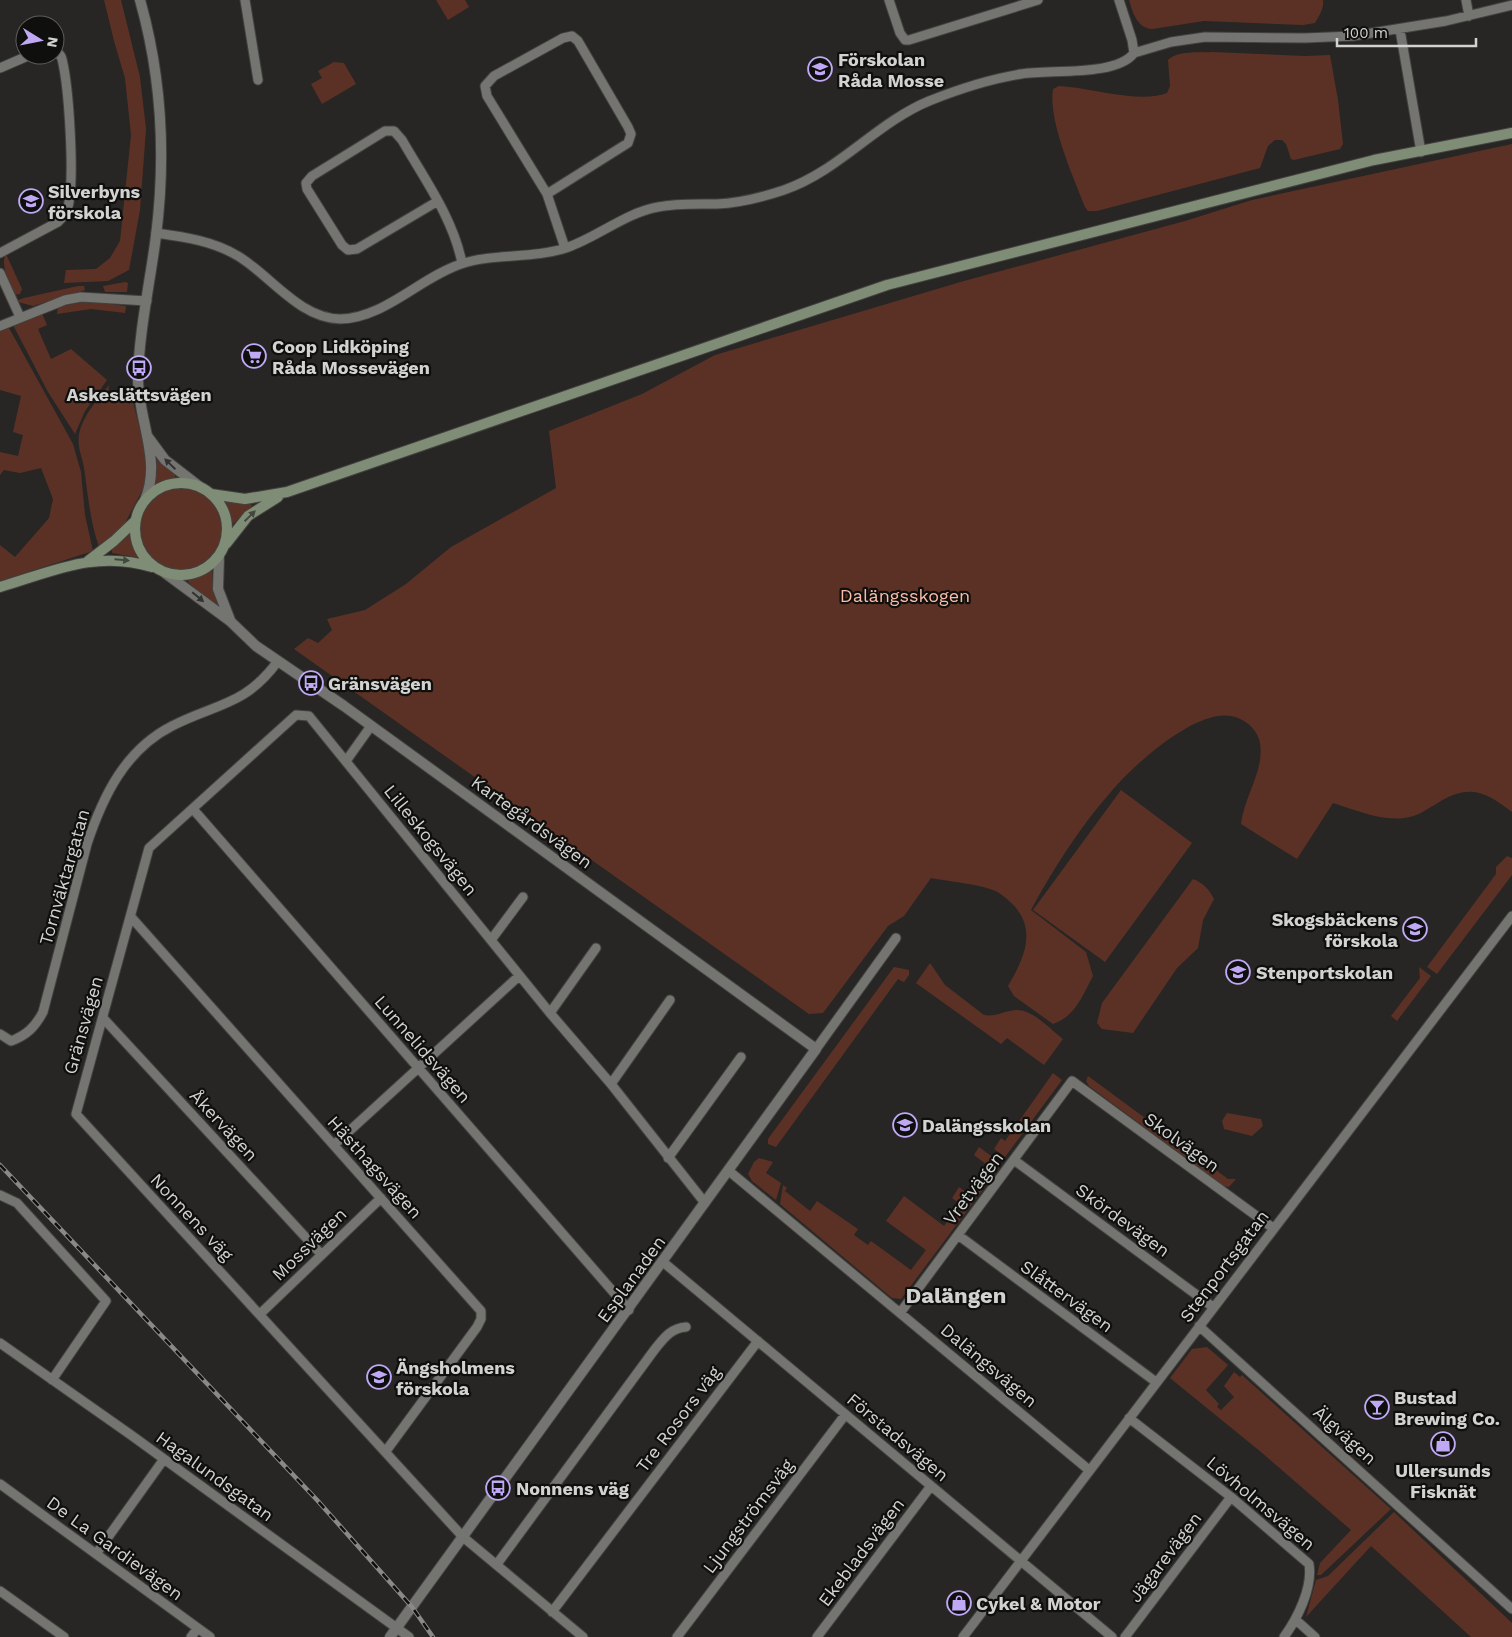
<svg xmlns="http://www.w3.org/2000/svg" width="1512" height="1637" viewBox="0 0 1512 1637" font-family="'Work Sans',sans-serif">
  <rect width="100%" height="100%" fill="#272624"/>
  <!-- green -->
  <path fill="#5c3125" d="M 104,0 L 121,0 L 140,77 L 146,129 L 140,210 L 129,270 L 108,281 L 64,283 L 66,270 L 96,269 L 110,258 L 120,241 L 131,135 L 125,78 L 114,41 Z
    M 436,0 L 465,0 L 469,7 L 448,20 Z
    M 1129,0 L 1323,0 C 1324,9 1319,16 1315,23 L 1303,25 L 1204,21 L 1152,29 C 1137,28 1133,13 1129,0 Z
    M 1212,52 L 1305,56 L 1330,55 L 1338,100 L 1343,144 L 1340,149 L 1294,160 L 1291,159 L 1286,144 L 1282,140 L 1275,140 L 1268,146 L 1260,168 L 1097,211 L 1088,211 L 1085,207 C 1073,176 1048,121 1053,89 L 1059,86 L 1070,87 C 1097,90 1142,103 1167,93 L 1170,86 L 1168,60 C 1178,50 1199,53 1212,52 Z
    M 334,62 L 344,63 L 356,84 L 322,104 L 311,84 L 322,78 L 318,71 Z
    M 1512,144 L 1512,812 C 1484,790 1467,784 1436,804 C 1426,810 1416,817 1404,818 C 1381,821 1355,810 1333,803 L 1297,859 L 1241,824 C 1244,796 1267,767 1259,739 C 1255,727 1243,718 1231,716 C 1195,709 1132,766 1110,793 C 1080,827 1053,869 1031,910 L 1086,952 L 1093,976 C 1082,996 1076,1016 1053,1024 L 1014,996 L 1008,986 C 1029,951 1039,920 999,893 C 988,885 946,881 931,878 L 904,916 L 888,926 L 823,1013 L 809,1014 L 294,649 L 308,638 L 318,643 L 332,630 L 327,619 L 365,610 L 406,584 L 451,547 L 556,488 L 549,431 L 642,394 L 715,355 L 964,281 L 1185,221 L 1252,200 Z
    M 6,254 L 22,289 L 20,294 L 14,295 C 9,284 0,263 6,254 Z
    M 125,282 L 128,283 L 127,292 L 105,292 L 103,286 Z
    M 78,286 L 84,286 L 85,290 L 33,306 L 18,302 L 18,300 L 24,298 Z
    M 87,301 L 126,306 L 125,313 L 91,309 L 57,314 L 58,307 Z
    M 42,313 L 47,325 L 38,329 L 51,359 L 71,349 L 107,380 L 85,411 L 75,434 L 48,392 L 13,325 Z
    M 9,328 L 73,444 L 81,472 L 85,515 L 93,551 L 0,581 L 0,545 L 15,557 L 49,518 L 53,499 L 41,468 L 20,473 L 4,470 L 0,475 L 0,452 L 18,456 L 23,435 L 13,432 L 21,396 L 0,390 L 0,331 Z
    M 109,385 L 108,393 L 131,394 L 148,461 L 144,487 L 123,527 L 99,547 C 90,521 88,495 84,468 C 82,456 77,447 79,434 C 83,415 98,399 109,385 Z
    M 157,459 L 175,475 L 175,479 L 155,486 Z
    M140 529a41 41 0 1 1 82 0a41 41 0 1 1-82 0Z
    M 225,501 L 251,504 L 252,506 L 233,524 Z
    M 130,534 L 140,558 L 112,553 L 112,549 Z
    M 212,570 L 213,590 L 221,607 L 218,609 L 188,582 L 189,579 Z
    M 1121,790 L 1192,843 L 1105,962 L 1033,910 Z
    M 1507,856 L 1512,858 L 1512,875 L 1437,974 L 1427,967 L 1496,874 L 1496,867 Z
    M 1193,879 C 1203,883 1209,889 1214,899 L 1203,920 L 1198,948 L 1177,968 L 1133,1033 L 1102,1029 L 1097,1023 L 1102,1003 Z
    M 930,963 L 945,985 L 984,1015 C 996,1017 1004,1011 1016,1010 C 1032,1009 1050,1029 1063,1039 L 1044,1065 L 1007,1038 L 1001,1044 L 916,983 Z
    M 894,967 L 909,970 L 909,975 L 904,982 L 898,979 L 776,1147 L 768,1144 L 768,1139 Z
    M 1419,967 L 1431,976 L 1397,1021 L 1391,1016 L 1420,978 Z
    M 1053,1073 L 1062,1080 L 1005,1157 L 994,1149 L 1001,1138 L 1005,1141 Z
    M 1088,1076 L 1228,1179 L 1236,1179 L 1229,1187 L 1224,1186 L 1089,1086 L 1086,1081 Z
    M 1227,1113 L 1261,1119 L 1263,1126 L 1252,1136 L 1224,1129 L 1222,1121 Z
    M 979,1147 L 1002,1164 L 901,1299 L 892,1298 L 780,1204 L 783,1185 L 787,1188 L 785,1191 L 810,1211 L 817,1201 L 858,1229 L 854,1235 L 868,1245 L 871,1241 L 911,1270 L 926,1250 L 886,1221 L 904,1196 L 944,1226 L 960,1204 L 952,1198 L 959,1187 L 967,1193 L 987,1165 L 974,1155 Z
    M 759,1158 L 773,1162 L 766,1173 L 781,1183 L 776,1200 L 752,1181 L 748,1174 L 754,1162 Z
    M 1207,1347 L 1228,1365 L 1206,1390 L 1219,1404 L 1217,1407 L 1221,1410 L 1234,1397 L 1224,1386 L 1234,1372 L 1240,1377 L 1242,1375 L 1391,1509 L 1321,1575 L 1317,1575 L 1320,1563 L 1351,1530 L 1261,1452 L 1170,1378 L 1192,1349 Z
    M 1394,1512 L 1512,1623 L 1512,1637 L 1471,1637 L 1371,1546 L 1306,1617 L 1316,1580 L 1328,1576 Z"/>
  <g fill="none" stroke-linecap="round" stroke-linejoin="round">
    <!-- minor casing -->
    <g stroke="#424240" stroke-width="11">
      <path id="minor" d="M 245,0 L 258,80
        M 889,0 L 900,33 L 905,40 L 909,40 L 1038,0
        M 1466,0 L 1469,16
        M 1400,30 L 1421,152
        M 1134,53 L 1171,42 L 1205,37 L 1305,38 L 1353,36 L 1446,21 L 1512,5
        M 0,68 L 30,55
        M 547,194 L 628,143 L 631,134 L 628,127 L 578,41 L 572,36 L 563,38 L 494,76 L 485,86 L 487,96 L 547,194 L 565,248
        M 438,201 L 357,249 L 348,250 L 342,245 L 307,189 L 306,183 L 312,176 L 385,131 L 394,131 L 402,140 C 425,180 453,218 462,263
        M 156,233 C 185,237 213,241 238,256 C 271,276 299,318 340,319 C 383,319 421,277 461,264 C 494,253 532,259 566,248 C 598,237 625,213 658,207 C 677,203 697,204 717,204 C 739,203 763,197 784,190 C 839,171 876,123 929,101 C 959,89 990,79 1021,74 C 1050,69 1116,77 1134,53 L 1132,40 L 1119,0
        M 0,253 L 58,222 C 63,217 67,214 68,207 C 75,179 69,88 62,59 C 61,55 59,53 55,51
        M 0,273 L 20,317
        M 0,326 L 65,300 L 81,297 L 147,301
        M 346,761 L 371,726
        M 193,809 L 629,1310
        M 131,917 L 481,1311 L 481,1319 L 477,1327 L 386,1451
        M 491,940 L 523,897
        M 550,1013 L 596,948
        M 103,1018 L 321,1254
        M 0,1034 L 11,1041 C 27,1035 35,1027 43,1012 L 87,844 C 103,796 125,750 172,726 C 217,703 245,706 278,661
        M 816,1049 L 896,938
        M 611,1084 L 670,1000
        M 334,1145 L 519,976
        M 668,1158 L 741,1057
        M 1014,1160 L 1213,1307
        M 729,1171 L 1089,1470
        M 0,1195 L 17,1203 L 106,1301 L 52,1380
        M 958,1235 L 1156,1382
        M 663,1262 L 1112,1637
        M 900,1313 L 1072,1081 L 1273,1228
        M 260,1314 L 381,1198
        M 1199,1326 L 1512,1609
        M 0,1343 L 131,1435 L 409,1637
        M 1129,1418 L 1231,1497 L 1309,1564 C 1313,1588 1297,1619 1284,1637
        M 0,1484 L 210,1637
        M 96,1554 L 164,1459
        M 497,1564 L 655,1349 C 664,1338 671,1328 686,1327
        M 0,1591 L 64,1637
        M 552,1612 L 758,1341
        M 1296,1620 L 1315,1637
        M 191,1637 L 198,1628
        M 583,1637 L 463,1537 L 76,1114 L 149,848 L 296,715 L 309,716 L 550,1013 L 611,1084 L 705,1203
        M 677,1637 L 845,1415
        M 817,1637 L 931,1486
        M 963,1637 L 1512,916
        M 1125,1637 L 1231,1497"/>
    </g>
    <!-- tertiary casing -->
    <g stroke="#424240" stroke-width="12">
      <path id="tertiary" d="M 140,0 C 162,78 166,156 156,236 C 150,283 139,331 138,378 C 138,420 162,460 145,500
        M 148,437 L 165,460 L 200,487
        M 219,557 L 218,589 L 230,620
        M 165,573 L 230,621 L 256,646 L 344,706 L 816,1049 L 390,1637"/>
    </g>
    <!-- secondary casing -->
    <g stroke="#424240" stroke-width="12">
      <path id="secondary" d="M135 529a46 46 0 1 1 92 0a46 46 0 1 1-92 0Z
        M 211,494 L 245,499 L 287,492 L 887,285 L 1374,160 L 1512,133
        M 226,544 L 248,516 L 278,497
        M 88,561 L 114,541 L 135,521
        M 0,587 C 54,571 95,550 152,567"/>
    </g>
    <!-- minor -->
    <use href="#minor" stroke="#747471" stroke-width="9"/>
    <!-- tertiary -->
    <use href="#tertiary" stroke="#747471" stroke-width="10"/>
    <!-- secondary -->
    <use href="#secondary" stroke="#808d76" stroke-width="10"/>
    <!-- rail casing -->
    <g stroke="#8a8987" stroke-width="4.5">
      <path id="rail" d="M 0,1165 L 317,1500 L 412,1607 L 433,1637"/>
    </g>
    <!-- rail -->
    <use href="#rail" stroke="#0f0f0e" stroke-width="2.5" stroke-dasharray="8" stroke-linecap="butt"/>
  </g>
  <!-- one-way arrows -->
  <defs><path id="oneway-solid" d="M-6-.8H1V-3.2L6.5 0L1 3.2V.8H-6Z" transform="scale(1.25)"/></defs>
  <g fill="#323231">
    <use href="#oneway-solid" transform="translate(170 464) rotate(-136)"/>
    <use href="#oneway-solid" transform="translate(198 597) rotate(40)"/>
  </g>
  <g fill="#42483d">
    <use href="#oneway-solid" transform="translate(250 516) rotate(-44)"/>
    <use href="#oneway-solid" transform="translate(122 560) rotate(5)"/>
  </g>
  <!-- icons -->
  <defs>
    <g id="school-ring" transform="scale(1.25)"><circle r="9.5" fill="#0f0f0e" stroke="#bfa9f4" stroke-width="1.5"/><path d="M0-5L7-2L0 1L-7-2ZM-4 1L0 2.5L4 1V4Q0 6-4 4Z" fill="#bfa9f4"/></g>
    <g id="supermarket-ring" transform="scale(1.25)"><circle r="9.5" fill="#0f0f0e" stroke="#bfa9f4" stroke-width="1.5"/><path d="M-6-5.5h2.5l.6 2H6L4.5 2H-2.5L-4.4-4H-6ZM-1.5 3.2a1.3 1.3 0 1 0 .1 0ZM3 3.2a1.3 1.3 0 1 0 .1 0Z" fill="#bfa9f4"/></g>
    <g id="bus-ring" transform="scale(1.25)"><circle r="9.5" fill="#0f0f0e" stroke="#bfa9f4" stroke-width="1.5"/><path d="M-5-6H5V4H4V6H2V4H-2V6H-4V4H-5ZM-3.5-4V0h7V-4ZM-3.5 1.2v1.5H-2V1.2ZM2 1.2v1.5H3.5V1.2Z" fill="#bfa9f4"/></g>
    <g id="bar-ring" transform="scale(1.25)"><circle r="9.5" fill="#0f0f0e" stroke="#bfa9f4" stroke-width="1.5"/><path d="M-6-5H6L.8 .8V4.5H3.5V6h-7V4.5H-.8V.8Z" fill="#bfa9f4"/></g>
    <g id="shop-ring" transform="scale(1.25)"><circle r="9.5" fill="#0f0f0e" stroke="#bfa9f4" stroke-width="1.5"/><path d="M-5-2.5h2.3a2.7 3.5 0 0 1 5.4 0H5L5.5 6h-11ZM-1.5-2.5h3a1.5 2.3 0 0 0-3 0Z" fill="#bfa9f4"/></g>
  </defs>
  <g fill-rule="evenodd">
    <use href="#school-ring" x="820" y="69"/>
    <use href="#school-ring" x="31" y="201"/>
    <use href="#supermarket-ring" x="254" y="356"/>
    <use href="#bus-ring" x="139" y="368"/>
    <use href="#bus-ring" x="311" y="683"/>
    <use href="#school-ring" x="1415" y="929"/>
    <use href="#school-ring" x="1238" y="972"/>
    <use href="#school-ring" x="905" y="1125"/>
    <use href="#school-ring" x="379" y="1377"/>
    <use href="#bar-ring" x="1377" y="1407"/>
    <use href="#shop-ring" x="1443" y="1444"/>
    <use href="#bus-ring" x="498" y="1488"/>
    <use href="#shop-ring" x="959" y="1603"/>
  </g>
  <g text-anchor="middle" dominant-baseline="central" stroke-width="4.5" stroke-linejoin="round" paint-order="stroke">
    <!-- poi labels -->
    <g font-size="18" font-weight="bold" fill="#d2d2d0" stroke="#0f0f0e" text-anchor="start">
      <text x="838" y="59">Förskolan<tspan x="838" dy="21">Råda Mosse</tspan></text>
      <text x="48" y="191">Silverbyns<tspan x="48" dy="21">förskola</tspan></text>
      <text x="272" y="346">Coop Lidköping<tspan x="272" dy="21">Råda Mossevägen</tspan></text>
      <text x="139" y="394" text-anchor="middle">Askeslättsvägen</text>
      <text x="328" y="683">Gränsvägen</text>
      <text x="1398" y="919" text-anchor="end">Skogsbäckens<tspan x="1398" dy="21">förskola</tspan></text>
      <text x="1256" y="972">Stenportskolan</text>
      <text x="922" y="1125">Dalängsskolan</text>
      <text x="396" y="1367">Ängsholmens<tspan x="396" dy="21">förskola</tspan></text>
      <text x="1394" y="1397">Bustad<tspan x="1394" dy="21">Brewing Co.</tspan></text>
      <text x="1443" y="1470" text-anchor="middle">Ullersunds<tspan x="1443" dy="21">Fisknät</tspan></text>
      <text x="516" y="1488">Nonnens väg</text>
      <text x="976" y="1603">Cykel &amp; Motor</text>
    </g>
    <!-- park labels -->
    <g font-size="18" fill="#fcbaa7" stroke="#0f0f0e">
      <text x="905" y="595">Dalängsskogen</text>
    </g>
    <!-- street labels -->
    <g font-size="18" fill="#d2d2d0" stroke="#0f0f0e">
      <text transform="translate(532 822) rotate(36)">Kartegårdsvägen</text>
      <text transform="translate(431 840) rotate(51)">Lilleskogsvägen</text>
      <text transform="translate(64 877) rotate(-74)">Tornväktargatan</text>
      <text transform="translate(83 1025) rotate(-74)">Gränsvägen</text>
      <text transform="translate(423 1049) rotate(49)">Lunnelidsvägen</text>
      <text transform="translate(224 1125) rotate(47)">Åkervägen</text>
      <text transform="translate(1182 1142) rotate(36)">Skolvägen</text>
      <text transform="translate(375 1167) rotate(48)">Hästhagsvägen</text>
      <text transform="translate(973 1188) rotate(-53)">Vretvägen</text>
      <text transform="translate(192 1217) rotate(47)">Nonnens väg</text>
      <text transform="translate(1123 1220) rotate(36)">Skördevägen</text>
      <text transform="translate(309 1244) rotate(-44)">Mossvägen</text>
      <text transform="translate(1224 1266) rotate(-53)">Stenportsgatan</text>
      <text transform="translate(631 1279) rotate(-54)">Esplanaden</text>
      <text transform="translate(1067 1296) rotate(36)">Slåttervägen</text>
      <text transform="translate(989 1365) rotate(40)">Dalängsvägen</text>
      <text transform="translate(678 1419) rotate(-53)">Tre Rosors väg</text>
      <text transform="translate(1345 1435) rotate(42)">Älgvägen</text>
      <text transform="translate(898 1437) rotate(40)">Förstadsvägen</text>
      <text transform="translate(215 1476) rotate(36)">Hagalundsgatan</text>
      <text transform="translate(1261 1503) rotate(40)">Lövholmsvägen</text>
      <text transform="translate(748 1516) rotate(-53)">Ljungströmsväg</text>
      <text transform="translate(115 1548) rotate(36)">De La Gardievägen</text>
      <text transform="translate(861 1552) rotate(-53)">Ekebladsvägen</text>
      <text transform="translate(1165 1557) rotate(-53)">Jägarevägen</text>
    </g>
    <!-- district labels -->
    <g font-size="22" font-weight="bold" fill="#d2d2d0" stroke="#0f0f0e">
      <text x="956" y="1295">Dalängen</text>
    </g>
  </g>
  <!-- north arrow -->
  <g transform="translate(40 40) rotate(100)"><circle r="24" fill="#0f0f0e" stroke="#5d5d5c"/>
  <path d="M0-4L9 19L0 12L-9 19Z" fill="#bfa9f4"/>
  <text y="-8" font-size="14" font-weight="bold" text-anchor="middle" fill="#d2d2d0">N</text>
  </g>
  <!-- scale -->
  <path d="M1337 38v8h139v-8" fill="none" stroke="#d2d2d0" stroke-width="2.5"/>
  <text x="1344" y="38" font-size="15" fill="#d2d2d0" stroke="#0f0f0e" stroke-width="4" paint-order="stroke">100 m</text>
</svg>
